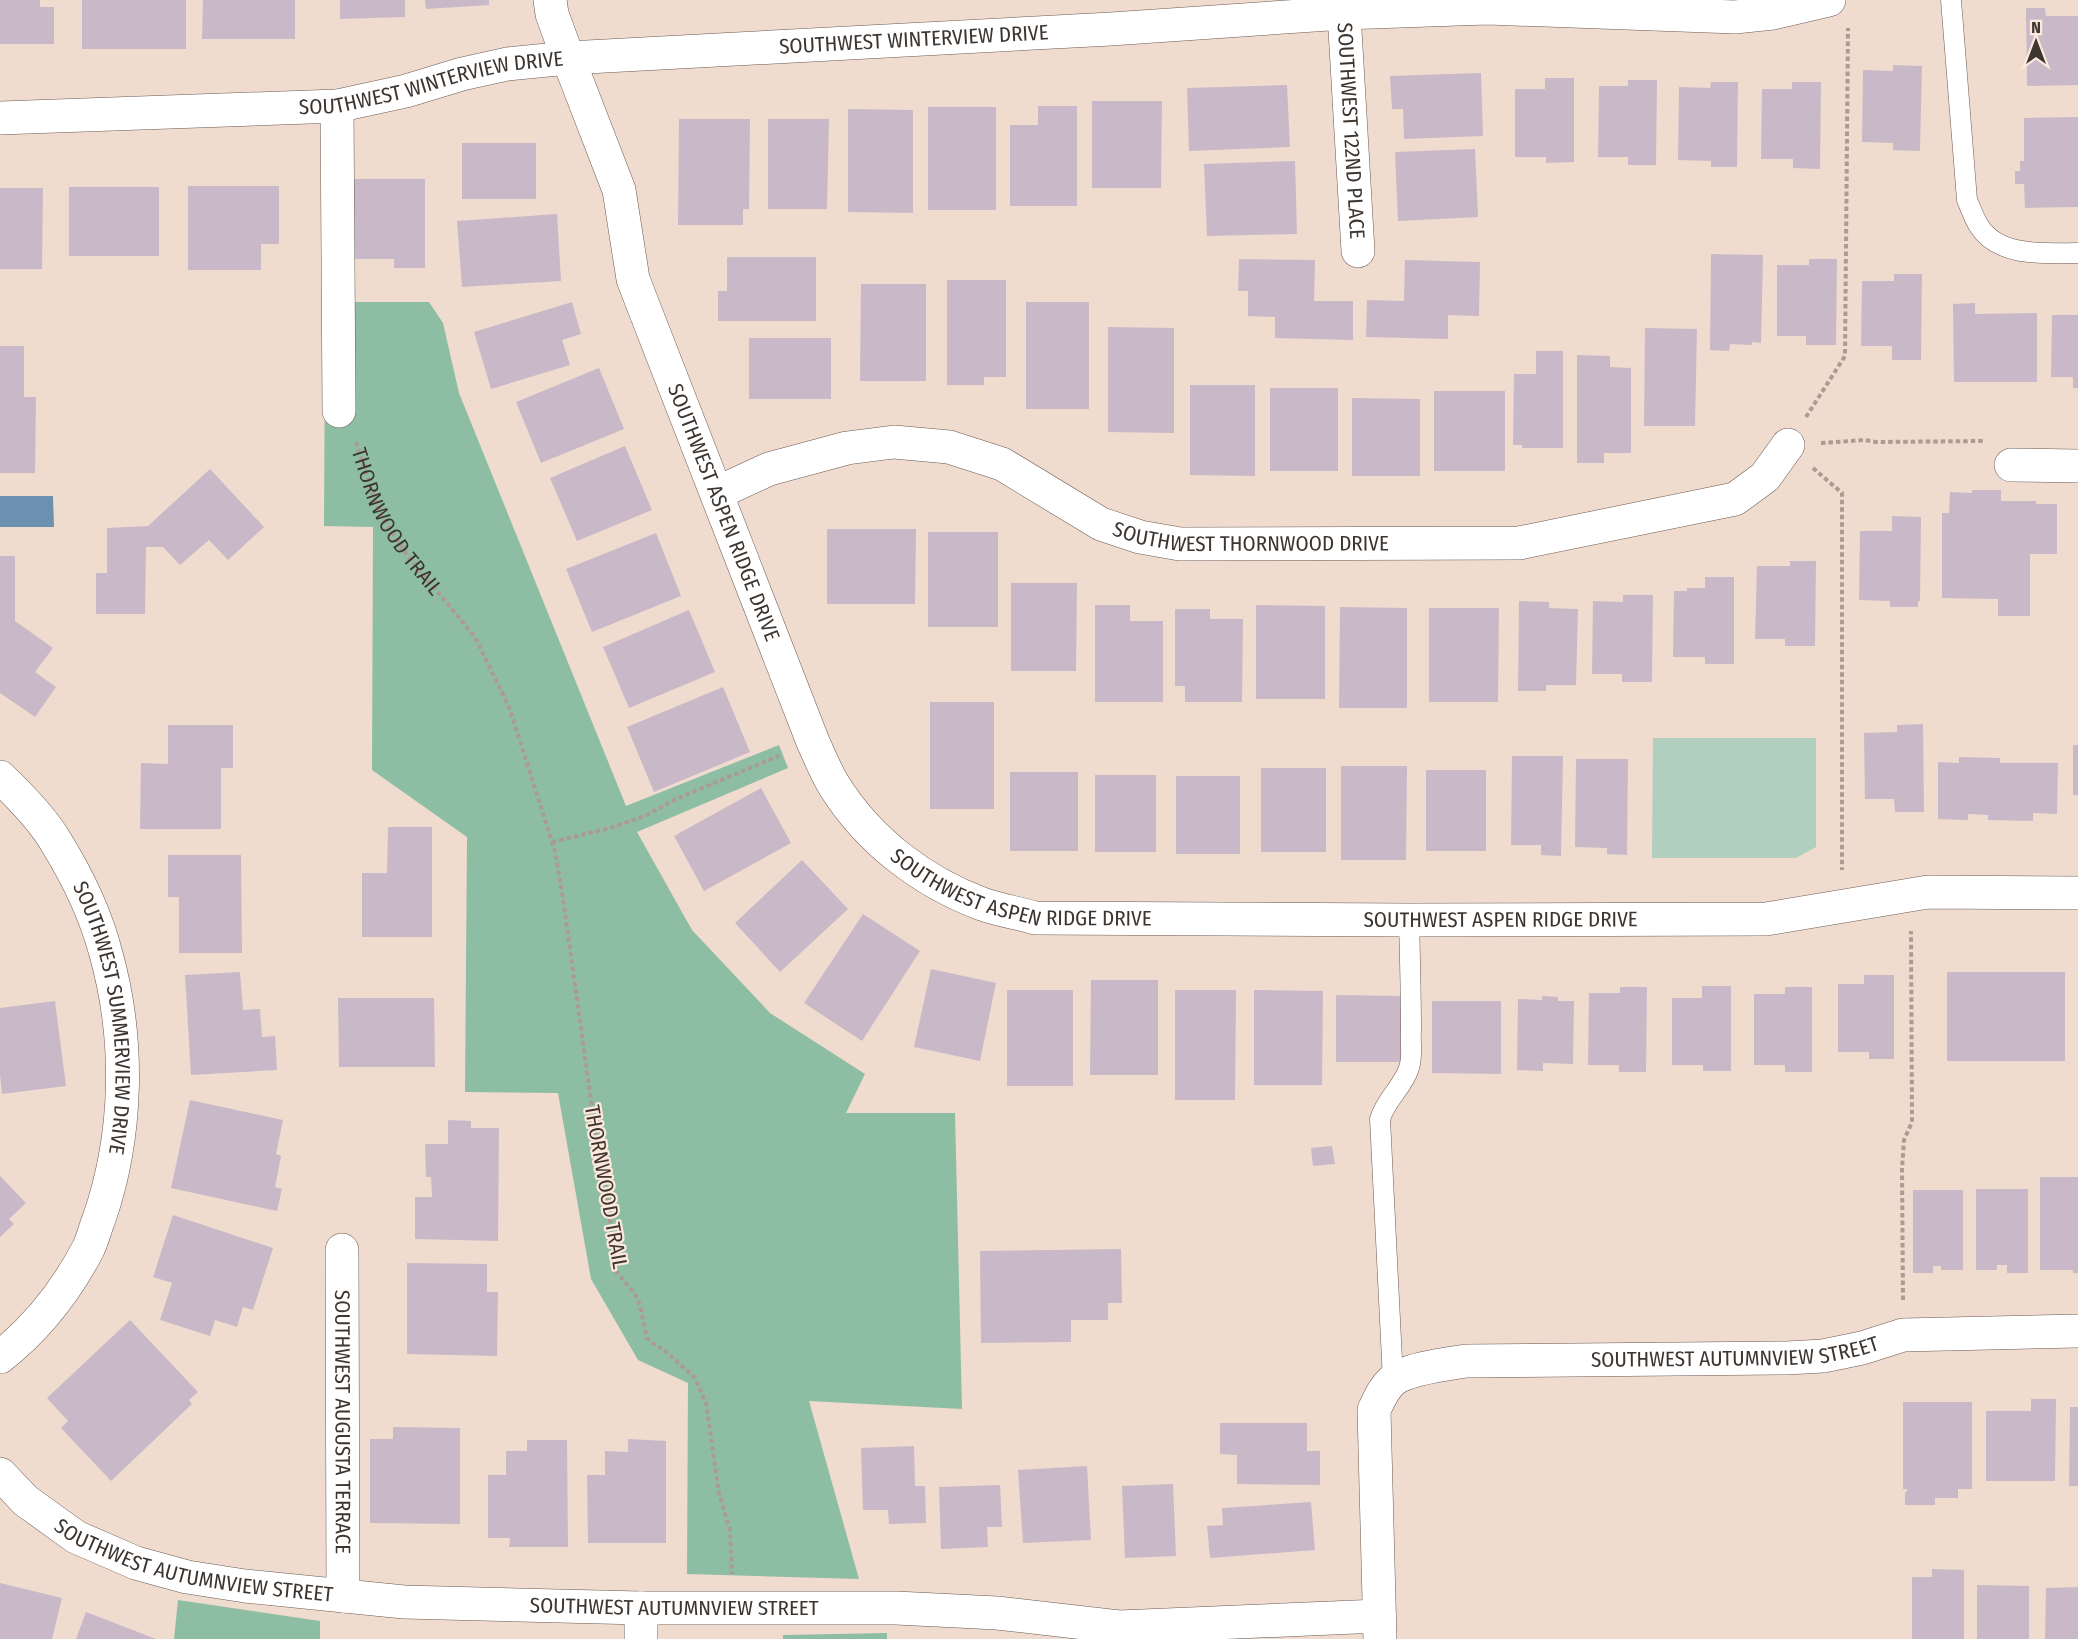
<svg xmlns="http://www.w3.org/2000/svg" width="2078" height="1639" viewBox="0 0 2078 1639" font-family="'Fira Sans Condensed',sans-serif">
  <rect width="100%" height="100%" fill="#f0dbcf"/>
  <!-- green -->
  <path fill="#b1cfbf" d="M 1653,738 L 1816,738 L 1816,847 L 1796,858 L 1652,858 Z"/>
  <!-- forest -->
  <path fill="#8dbea4" d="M 326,148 L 346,302 L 429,302 L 443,323 L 459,393 L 626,806 L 779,745 L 788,768 L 637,832 L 692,930 L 770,1013 L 865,1074 L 846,1113 L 955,1113 L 962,1409 L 809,1401 L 859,1579 L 687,1574 L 688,1383 L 638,1360 L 591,1279 L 558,1093 L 465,1092 L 467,837 L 372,770 L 373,527 L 324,526 Z
    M 178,1600 L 320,1621 L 320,1639 L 174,1639 Z
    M 887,1633 L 887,1639 L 783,1639 L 783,1635 Z"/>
  <!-- water -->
  <path fill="#6b90b0" d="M 0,496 L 53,496 L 54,527 L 0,527 Z"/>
  <!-- building -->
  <path fill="#c9b9c8" d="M 0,0 L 40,0 L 40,7 L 54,7 L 54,44 L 0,44 Z
    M 82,0 L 186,0 L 186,49 L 82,49 Z
    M 203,0 L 295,0 L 295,39 L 202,39 Z
    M 340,0 L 405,0 L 405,17 L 340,19 Z
    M 425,0 L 489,0 L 489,5 L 426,9 Z
    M 2026,8 L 2045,8 L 2046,16 L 2078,16 L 2078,85 L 2027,86 Z
    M 1893,65 L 1922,66 L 1920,151 L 1893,150 L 1893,143 L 1862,142 L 1863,70 L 1893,71 Z
    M 1481,73 L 1483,136 L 1404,139 L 1403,109 L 1392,109 L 1390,76 Z
    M 1545,78 L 1574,78 L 1574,162 L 1546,163 L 1546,157 L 1515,157 L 1515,89 L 1545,89 Z
    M 1628,80 L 1657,80 L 1656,165 L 1628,165 L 1628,157 L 1598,157 L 1599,86 L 1628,86 Z
    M 1711,82 L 1738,82 L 1737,167 L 1711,167 L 1711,161 L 1678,160 L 1679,87 L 1710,88 Z
    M 1792,82 L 1821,82 L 1820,169 L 1793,168 L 1793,159 L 1761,159 L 1762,89 L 1792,89 Z
    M 1287,85 L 1290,147 L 1189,151 L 1187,88 Z
    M 1092,101 L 1162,101 L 1161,188 L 1092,188 Z
    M 1038,106 L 1077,106 L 1077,206 L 1010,206 L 1010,125 L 1038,125 Z
    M 928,107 L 996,107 L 996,210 L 928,210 Z
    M 848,109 L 913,110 L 913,213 L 848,212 Z
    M 2078,117 L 2078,207 L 2025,208 L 2024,184 L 2015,184 L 2015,171 L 2020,171 L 2020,161 L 2024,161 L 2024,118 Z
    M 679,119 L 750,119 L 749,209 L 743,209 L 743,225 L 678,225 Z
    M 768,119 L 829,119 L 827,209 L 768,209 Z
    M 462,143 L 536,143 L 536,199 L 462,199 Z
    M 1475,149 L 1478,217 L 1398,221 L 1395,152 Z
    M 1295,161 L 1297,234 L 1207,236 L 1204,164 Z
    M 353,179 L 425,179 L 425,268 L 394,268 L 394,259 L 353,259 Z
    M 188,186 L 279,186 L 279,244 L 261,244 L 261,270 L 188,270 Z
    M 69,187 L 159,187 L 159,256 L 69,256 Z
    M 0,188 L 43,188 L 42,269 L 0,269 Z
    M 557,214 L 561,281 L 462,287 L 457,221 Z
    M 1711,254 L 1763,255 L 1761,343 L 1752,342 L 1752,345 L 1730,344 L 1729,351 L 1710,350 Z
    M 727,257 L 816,257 L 816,321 L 718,321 L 718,291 L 727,291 Z
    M 1239,259 L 1315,260 L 1314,301 L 1353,301 L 1353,340 L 1275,338 L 1275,317 L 1248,316 L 1248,291 L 1238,291 Z
    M 1809,259 L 1837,259 L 1836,345 L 1806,345 L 1806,336 L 1777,336 L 1777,265 L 1809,265 Z
    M 1405,260 L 1480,262 L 1479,316 L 1448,315 L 1448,339 L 1366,337 L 1367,300 L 1404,301 Z
    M 1894,274 L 1922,274 L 1921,360 L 1892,360 L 1892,346 L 1861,346 L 1862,281 L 1894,281 Z
    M 947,280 L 1006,280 L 1006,377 L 984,377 L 984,385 L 947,385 Z
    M 861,284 L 926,284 L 926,381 L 860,381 Z
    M 572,302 L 581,334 L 562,340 L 570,365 L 491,389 L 474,332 Z
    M 1026,302 L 1089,302 L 1089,409 L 1026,409 Z
    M 1975,303 L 1975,314 L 2037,313 L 2037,382 L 1954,382 L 1953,304 Z
    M 2052,315 L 2078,315 L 2078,388 L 2073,388 L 2073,377 L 2051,377 Z
    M 1108,327 L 1174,328 L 1174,433 L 1108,432 Z
    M 1645,328 L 1697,329 L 1695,426 L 1644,426 Z
    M 749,338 L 831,338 L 831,399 L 749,399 Z
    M 0,346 L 24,346 L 24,397 L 36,397 L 35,473 L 0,473 Z
    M 1536,351 L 1563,351 L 1563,448 L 1522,448 L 1522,445 L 1513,445 L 1514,374 L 1536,374 Z
    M 1577,355 L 1610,356 L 1610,367 L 1631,368 L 1631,453 L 1604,453 L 1604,463 L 1577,463 Z
    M 599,368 L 624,429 L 541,463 L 516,402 Z
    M 1190,385 L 1255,385 L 1255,476 L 1190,475 Z
    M 1270,388 L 1338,388 L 1338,471 L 1270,471 Z
    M 1434,391 L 1505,391 L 1505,471 L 1434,471 Z
    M 1352,398 L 1420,399 L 1420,476 L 1352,476 Z
    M 625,446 L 652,510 L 577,541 L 550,478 Z
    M 210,469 L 264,527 L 228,560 L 209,540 L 180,565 L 163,547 L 146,547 L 145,614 L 96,614 L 96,573 L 107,573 L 107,528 L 148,526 Z
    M 1972,490 L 2001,490 L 2001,501 L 2036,501 L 2036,504 L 2057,504 L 2057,554 L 2030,554 L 2030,616 L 1998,616 L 1998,599 L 1942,598 L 1942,513 L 1949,513 L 1950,492 L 1972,493 Z
    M 1892,516 L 1921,517 L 1920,601 L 1918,601 L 1918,607 L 1890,607 L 1890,601 L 1859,600 L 1860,531 L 1892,531 Z
    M 827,529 L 916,529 L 915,604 L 827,604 Z
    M 928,532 L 998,532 L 998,627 L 928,627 Z
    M 656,533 L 681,596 L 592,632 L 566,569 Z
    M 0,556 L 15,556 L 15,621 L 53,648 L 35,672 L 56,687 L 35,717 L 0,693 Z
    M 1790,561 L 1816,561 L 1815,646 L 1785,646 L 1785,639 L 1755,639 L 1757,566 L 1790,566 Z
    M 1705,577 L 1734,577 L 1734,664 L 1705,664 L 1705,657 L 1673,657 L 1674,591 L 1687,591 L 1687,588 L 1705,588 Z
    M 1011,583 L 1077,583 L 1076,671 L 1011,671 Z
    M 1623,595 L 1653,595 L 1652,682 L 1622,682 L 1622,674 L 1592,674 L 1593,601 L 1623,602 Z
    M 1519,601 L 1549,602 L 1549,608 L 1578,609 L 1576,685 L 1546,685 L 1546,691 L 1518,691 Z
    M 1095,605 L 1130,605 L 1130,621 L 1163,621 L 1163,702 L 1095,702 Z
    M 1256,605 L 1325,606 L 1325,699 L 1256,699 Z
    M 1340,607 L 1407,608 L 1407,708 L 1339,708 Z
    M 1429,608 L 1499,608 L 1498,702 L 1429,702 Z
    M 1175,609 L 1210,609 L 1210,619 L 1243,619 L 1242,702 L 1185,702 L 1185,686 L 1175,686 Z
    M 689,610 L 715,672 L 629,708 L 603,647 Z
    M 723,687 L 750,752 L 654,792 L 627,727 Z
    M 930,702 L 994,702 L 994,809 L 930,809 Z
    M 1923,724 L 1924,812 L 1895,812 L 1894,799 L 1865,799 L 1864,733 L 1897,732 L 1897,725 Z
    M 168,725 L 233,725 L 233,768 L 221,768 L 221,829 L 140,829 L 141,763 L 168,764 Z
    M 2073,745 L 2078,745 L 2078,795 L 2073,795 Z
    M 1512,756 L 1563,756 L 1561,856 L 1541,855 L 1541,845 L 1511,845 Z
    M 1959,757 L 2000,758 L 2000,763 L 2058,763 L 2057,814 L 2033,813 L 2033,821 L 1988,820 L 1988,815 L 1968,814 L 1968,820 L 1938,819 L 1938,762 L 1959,763 Z
    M 1576,759 L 1628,759 L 1627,855 L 1607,854 L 1607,848 L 1575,847 Z
    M 1341,766 L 1407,766 L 1406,860 L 1341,860 Z
    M 1261,768 L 1326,768 L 1326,852 L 1261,852 Z
    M 1426,770 L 1486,770 L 1486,851 L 1426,851 Z
    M 1010,772 L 1078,772 L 1078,851 L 1010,851 Z
    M 1095,775 L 1156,775 L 1156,852 L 1095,852 Z
    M 1176,776 L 1240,776 L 1240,854 L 1176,854 Z
    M 761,788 L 791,843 L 704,891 L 674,836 Z
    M 388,827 L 432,827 L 432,937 L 362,937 L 362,873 L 387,873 Z
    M 168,855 L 241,855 L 242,953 L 179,953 L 179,897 L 168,897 Z
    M 802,860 L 848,909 L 780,972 L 735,923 Z
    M 863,914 L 920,951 L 862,1041 L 804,1003 Z
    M 931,969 L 996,983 L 980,1061 L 914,1047 Z
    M 240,972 L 243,1010 L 260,1009 L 262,1037 L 275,1036 L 277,1070 L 191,1075 L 185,975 Z
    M 1947,972 L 2065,972 L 2065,1061 L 1947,1061 Z
    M 1864,975 L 1894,975 L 1894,1059 L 1869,1059 L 1869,1052 L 1838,1052 L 1838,984 L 1864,984 Z
    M 1091,980 L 1158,980 L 1158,1075 L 1090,1075 Z
    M 1702,986 L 1731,986 L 1731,1071 L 1703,1071 L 1703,1065 L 1672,1065 L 1672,998 L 1702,998 Z
    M 1620,987 L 1647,987 L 1646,1072 L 1619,1072 L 1619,1065 L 1588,1065 L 1589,993 L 1620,993 Z
    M 1785,987 L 1812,987 L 1812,1072 L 1785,1072 L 1785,1065 L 1754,1065 L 1754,994 L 1785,994 Z
    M 1007,990 L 1073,990 L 1073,1086 L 1007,1086 Z
    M 1175,990 L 1236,990 L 1235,1100 L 1175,1100 Z
    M 1254,990 L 1323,991 L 1322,1085 L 1254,1085 Z
    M 1336,995 L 1403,996 L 1403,1062 L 1336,1062 Z
    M 1542,996 L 1558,997 L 1558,1001 L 1574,1001 L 1573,1064 L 1543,1063 L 1543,1071 L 1517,1070 L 1518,999 L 1542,1000 Z
    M 338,998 L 434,998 L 435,1067 L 339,1067 Z
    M 55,1001 L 66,1086 L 2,1094 L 0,1075 L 0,1008 Z
    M 1432,1001 L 1501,1001 L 1501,1074 L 1432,1073 Z
    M 190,1100 L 283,1120 L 276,1154 L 281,1156 L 275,1187 L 282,1189 L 277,1211 L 171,1188 Z
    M 448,1120 L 471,1121 L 471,1128 L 499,1128 L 498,1241 L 415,1239 L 415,1197 L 432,1197 L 431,1177 L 426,1177 L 425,1144 L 448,1144 Z
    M 1332,1146 L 1335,1164 L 1313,1166 L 1311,1148 Z
    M 0,1176 L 26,1203 L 9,1219 L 14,1224 L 0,1237 Z
    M 2040,1177 L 2078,1177 L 2078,1273 L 2073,1273 L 2073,1270 L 2040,1270 Z
    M 1976,1189 L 2028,1189 L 2028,1273 L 2007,1273 L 2007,1265 L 1997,1265 L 1997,1270 L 1976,1270 Z
    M 1913,1190 L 1963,1190 L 1963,1270 L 1941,1270 L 1941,1266 L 1933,1266 L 1933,1273 L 1913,1273 Z
    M 173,1215 L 273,1248 L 253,1310 L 243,1307 L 237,1327 L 215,1320 L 210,1336 L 160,1320 L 172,1283 L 153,1277 Z
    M 1121,1249 L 1122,1303 L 1108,1303 L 1108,1320 L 1071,1320 L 1071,1342 L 981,1343 L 980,1251 Z
    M 407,1263 L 487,1264 L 487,1292 L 498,1292 L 497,1356 L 407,1354 Z
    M 130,1320 L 198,1392 L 189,1400 L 192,1404 L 111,1481 L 61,1428 L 68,1421 L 47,1398 Z
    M 2031,1399 L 2056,1399 L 2055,1481 L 1986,1481 L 1986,1411 L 2031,1411 Z
    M 1903,1402 L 1972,1402 L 1972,1489 L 1958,1489 L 1958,1498 L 1935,1498 L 1935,1505 L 1905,1505 L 1905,1492 L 1907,1492 L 1907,1489 L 1903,1489 Z
    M 2070,1407 L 2078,1407 L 2078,1486 L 2069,1486 Z
    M 1220,1423 L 1307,1423 L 1307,1451 L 1320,1451 L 1320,1485 L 1237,1484 L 1237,1455 L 1220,1454 Z
    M 393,1427 L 460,1428 L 460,1524 L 370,1523 L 370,1439 L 393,1439 Z
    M 628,1439 L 666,1441 L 666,1543 L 588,1543 L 587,1475 L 605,1475 L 605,1451 L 628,1452 Z
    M 527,1440 L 567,1440 L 568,1547 L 509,1547 L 510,1538 L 488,1538 L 488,1475 L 506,1475 L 506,1451 L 527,1451 Z
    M 914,1446 L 915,1486 L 925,1486 L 926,1523 L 889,1524 L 888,1510 L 863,1510 L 861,1448 Z
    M 1087,1466 L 1091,1540 L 1023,1543 L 1018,1470 Z
    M 1173,1484 L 1176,1556 L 1125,1558 L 1122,1486 Z
    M 1000,1485 L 1002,1527 L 987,1527 L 988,1547 L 941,1549 L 939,1487 Z
    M 1311,1502 L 1315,1550 L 1210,1558 L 1207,1526 L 1223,1525 L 1222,1508 Z
    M 1932,1569 L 1964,1570 L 1964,1639 L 1912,1639 L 1912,1577 L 1932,1577 Z
    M 0,1583 L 62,1598 L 52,1639 L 0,1639 Z
    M 1977,1585 L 2029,1586 L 2029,1639 L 1977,1639 Z
    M 2078,1587 L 2078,1639 L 2045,1639 L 2046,1588 Z
    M 86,1612 L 156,1639 L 76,1639 Z"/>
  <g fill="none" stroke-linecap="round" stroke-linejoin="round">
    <!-- lane casing -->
    <g stroke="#6b594f" stroke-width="21">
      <path id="lane" d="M 1951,0 L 1967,200 C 1971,209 1974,218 1979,226 C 1999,258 2046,253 2078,253
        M 1393,1380 L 1380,1119 C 1386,1099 1403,1087 1409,1068 C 1413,1057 1410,1042 1411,1031 C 1411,994 1410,957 1409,920"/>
    </g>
    <!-- street casing -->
    <g stroke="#6b594f" stroke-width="34">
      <g id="street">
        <path id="s2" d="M 550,0 L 552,14 L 568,58 L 619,190 L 633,279 L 643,305 L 813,742 C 820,757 826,773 835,787 C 869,841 923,882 982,904 C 999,910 1018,913 1035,918 L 1409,920 L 1766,919 L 1928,892 L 2078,893"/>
        <path id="s3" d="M 1344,13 L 1358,251"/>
        <path d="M 337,106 L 339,411"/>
        <path id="s4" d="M 0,118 L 337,106 L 406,91 L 462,74 L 507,64 L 568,58 L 1111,29 L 1344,13 L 1487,8 L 1735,17 L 1773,13 L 1829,0"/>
        <path d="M 2011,465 L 2078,466"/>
        <path id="s5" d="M 717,493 L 769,469 L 847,448 L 894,442 L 949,447 L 1002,464 L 1101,524 L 1140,537 L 1180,544 L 1519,543 L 1735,499 L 1765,477 L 1788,445"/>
        <path id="s6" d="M 0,777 C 20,796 42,818 56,842 C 77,876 96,915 106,954 C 130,1040 128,1135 99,1219 C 95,1228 93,1239 88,1249 C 66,1291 37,1328 0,1357"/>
        <path id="s7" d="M 342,1250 L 343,1596"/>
        <path id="s8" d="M 0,1474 L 26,1501 L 76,1537 L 136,1563 L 187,1577 L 245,1586 L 404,1602 L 641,1608 L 896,1608 L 997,1613 L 1119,1627 L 1379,1616"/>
        <path d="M 641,1639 L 641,1608"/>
        <path id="s9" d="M 1380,1639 L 1374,1410 C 1379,1400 1383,1389 1392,1381 C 1406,1369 1447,1364 1466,1361 L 1787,1358 L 1823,1356 L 1862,1348 L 1903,1335 L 2078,1331"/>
      </g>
    </g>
    <!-- path -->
    <g stroke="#ab9b92" stroke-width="4" stroke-dasharray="4.5 3" stroke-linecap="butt">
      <path d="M 1806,417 L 1845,356 L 1848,28"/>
      <path id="s1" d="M 356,442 L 375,501 L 387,525 L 407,555 L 475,637 L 509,707 L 555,851 L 563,899 L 592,1107 L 596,1136 L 604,1162 L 615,1270 L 635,1294 L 640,1306 L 647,1338 L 656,1346 L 663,1349 L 695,1378 L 706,1403 L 719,1493 L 730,1531 L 732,1574"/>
      <path d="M 1821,443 L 1864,440 L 1876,442 L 1984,441"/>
      <path d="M 1813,468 L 1842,493 L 1842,870"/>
      <path d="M 552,842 L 610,828 L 645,816 L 676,799 L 781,755"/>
      <path d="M 1903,1300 L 1902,1169 L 1904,1140 L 1912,1122 L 1911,931"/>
    </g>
    <!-- lane -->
    <use href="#lane" stroke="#fff" stroke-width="20"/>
    <!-- street -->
    <use href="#street" stroke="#fff" stroke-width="33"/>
  </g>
  <g text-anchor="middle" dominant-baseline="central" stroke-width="4.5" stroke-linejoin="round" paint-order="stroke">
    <!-- street labels -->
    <g font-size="21" fill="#3d3530" stroke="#fde8dc">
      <text stroke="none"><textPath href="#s4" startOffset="920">SOUTHWEST WINTERVIEW DRIVE</textPath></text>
      <text stroke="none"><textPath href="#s4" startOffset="434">SOUTHWEST WINTERVIEW DRIVE</textPath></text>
      <text stroke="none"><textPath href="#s3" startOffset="118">SOUTHWEST 122ND PLACE</textPath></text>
      <text stroke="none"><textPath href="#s2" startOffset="543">SOUTHWEST ASPEN RIDGE DRIVE</textPath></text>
      <text stroke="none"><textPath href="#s1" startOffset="90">THORNWOOD TRAIL</textPath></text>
      <text stroke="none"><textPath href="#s5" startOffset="564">SOUTHWEST THORNWOOD DRIVE</textPath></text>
      <text stroke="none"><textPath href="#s2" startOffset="1065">SOUTHWEST ASPEN RIDGE DRIVE</textPath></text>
      <text stroke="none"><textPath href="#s2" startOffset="1551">SOUTHWEST ASPEN RIDGE DRIVE</textPath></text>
      <text stroke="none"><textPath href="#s6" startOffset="272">SOUTHWEST SUMMERVIEW DRIVE</textPath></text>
      <text transform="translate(606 1187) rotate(80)">THORNWOOD TRAIL</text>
      <text stroke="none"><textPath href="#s9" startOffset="610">SOUTHWEST AUTUMNVIEW STREET</textPath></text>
      <text stroke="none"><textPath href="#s7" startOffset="172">SOUTHWEST AUGUSTA TERRACE</textPath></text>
      <text stroke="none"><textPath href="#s8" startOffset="220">SOUTHWEST AUTUMNVIEW STREET</textPath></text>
      <text stroke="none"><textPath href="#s8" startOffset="706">SOUTHWEST AUTUMNVIEW STREET</textPath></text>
    </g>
  </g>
  <!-- north arrow -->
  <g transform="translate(2036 42)" stroke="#fde8dc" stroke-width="4.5" paint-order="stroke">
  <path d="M0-4.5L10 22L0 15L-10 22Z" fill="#3d3530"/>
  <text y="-9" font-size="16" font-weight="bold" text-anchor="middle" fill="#3d3530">N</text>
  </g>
</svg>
